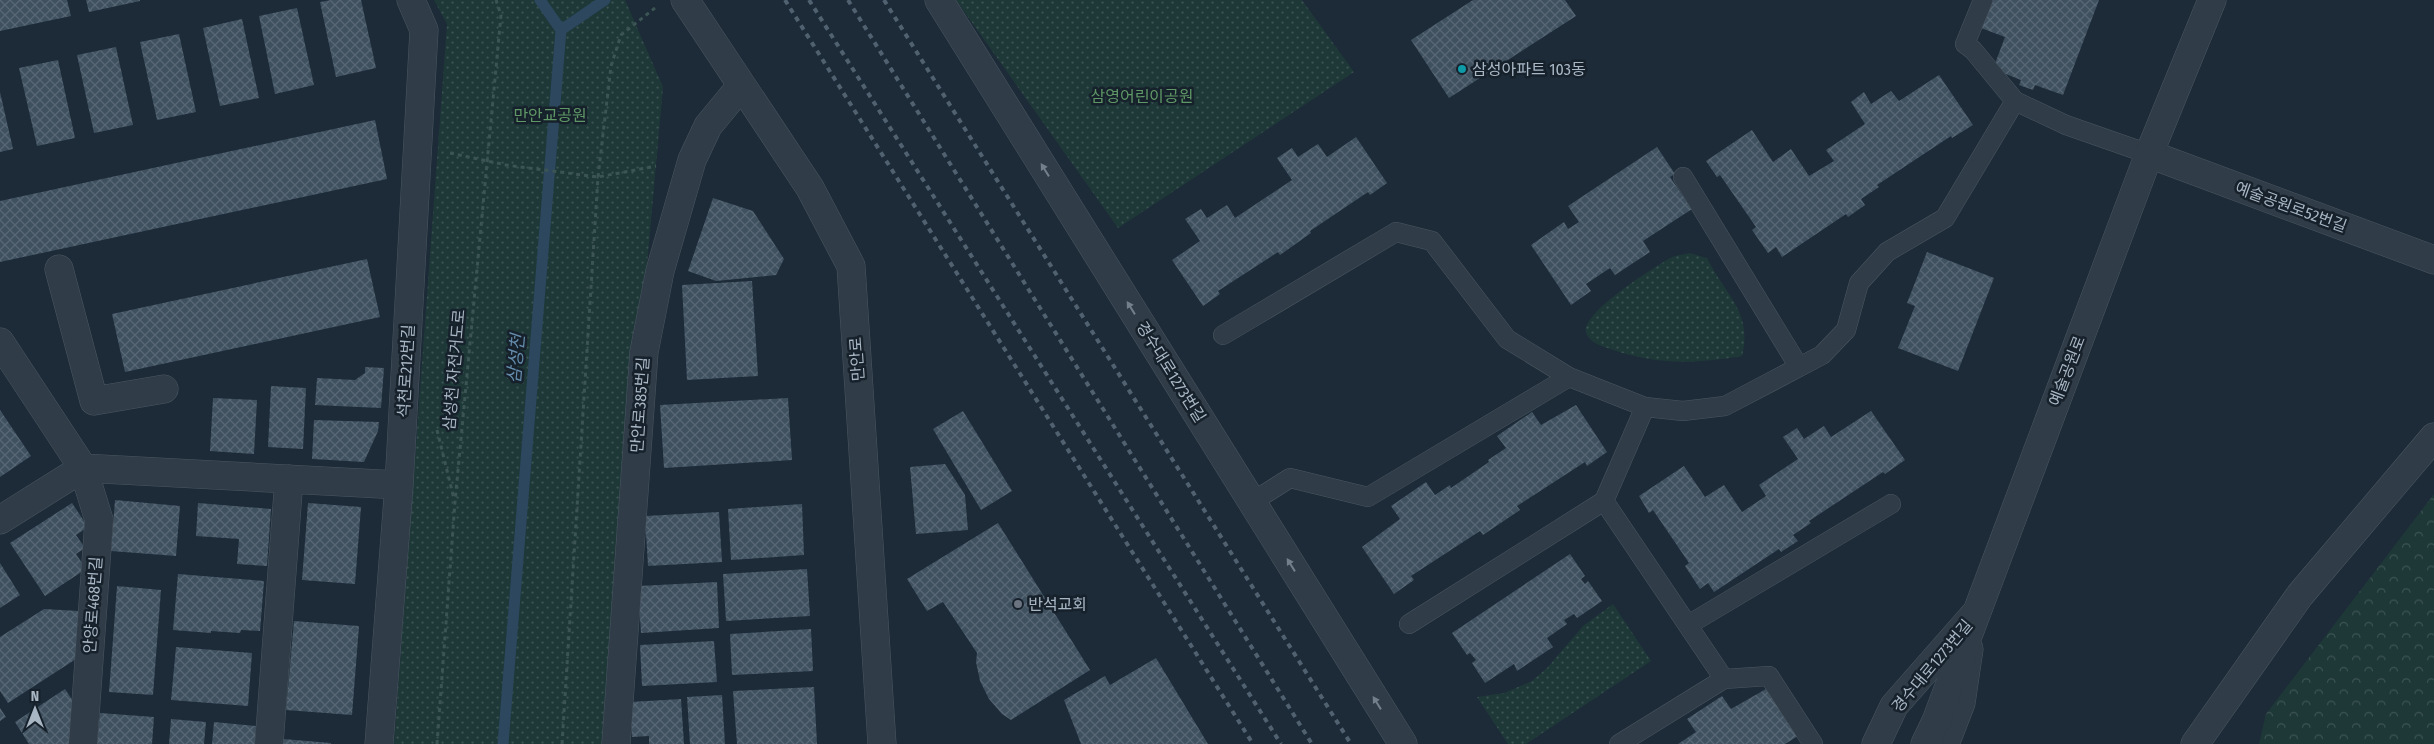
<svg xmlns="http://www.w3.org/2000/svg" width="2434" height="744" viewBox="0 0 2434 744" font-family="'Fira Sans Condensed','Noto Sans KR',sans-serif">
  <defs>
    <pattern id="forest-crowns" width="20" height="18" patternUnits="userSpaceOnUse" patternTransform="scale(1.25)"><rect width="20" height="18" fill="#1e3838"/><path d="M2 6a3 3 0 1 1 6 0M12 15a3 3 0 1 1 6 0" fill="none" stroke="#3c5353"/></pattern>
    <pattern id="park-dots" width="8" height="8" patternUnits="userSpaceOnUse" patternTransform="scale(1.25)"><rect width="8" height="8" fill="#1e3838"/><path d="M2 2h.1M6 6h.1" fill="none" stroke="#3c5353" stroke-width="1.8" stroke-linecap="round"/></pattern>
    <pattern id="building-cross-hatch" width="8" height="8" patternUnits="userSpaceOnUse" patternTransform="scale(1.25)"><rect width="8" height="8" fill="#3f505f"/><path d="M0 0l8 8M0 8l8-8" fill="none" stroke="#586774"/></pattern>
  </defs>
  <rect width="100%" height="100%" fill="#1c2b37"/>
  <!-- forest -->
  <path fill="url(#forest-crowns)" d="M 2434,494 L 2434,744 L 2259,744 L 2266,714 Z"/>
  <!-- park -->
  <path fill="url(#park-dots)" d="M 434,0 L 625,0 L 663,87 L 604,744 L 394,744 L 447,24 Z
    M 956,0 L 1302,0 L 1354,72 L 1118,228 Z
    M 1689,253 L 1707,258 C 1725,295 1753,312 1742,356 C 1695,364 1659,365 1613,350 C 1605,347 1592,344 1587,335 C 1575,316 1655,267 1670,258 C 1676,255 1683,255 1689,253 Z
    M 1613,604 L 1651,661 L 1526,744 L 1508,744 L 1477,697 L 1504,693 L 1532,681 L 1548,667 L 1583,626 Z"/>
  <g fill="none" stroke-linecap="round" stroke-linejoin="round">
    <!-- stream -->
    <path stroke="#2c475e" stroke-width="11" d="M 540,0 L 561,30
      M 503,744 L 561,30 L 605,0"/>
  </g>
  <!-- building -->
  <path fill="url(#building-cross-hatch)" d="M 0,0 L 67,0 L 71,16 L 0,31 Z
    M 86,0 L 140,0 L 140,1 L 89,12 Z
    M 331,0 L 361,0 L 376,68 L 336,77 L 320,2 Z
    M 1473,0 L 1565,0 L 1576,16 L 1449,98 L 1411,40 Z
    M 1992,0 L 2099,0 L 2063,95 L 2035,85 L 2033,90 L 2019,85 L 2021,80 L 1993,69 L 2005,37 L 1981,28 Z
    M 297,8 L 314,85 L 275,94 L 259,16 Z
    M 242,19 L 259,98 L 220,106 L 203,28 Z
    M 179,34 L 196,112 L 157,120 L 140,42 Z
    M 116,47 L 133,125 L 94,133 L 77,55 Z
    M 58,60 L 75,138 L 37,146 L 19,68 Z
    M 1939,75 L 1973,125 L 1952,138 L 1951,136 L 1877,185 L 1879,187 L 1861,199 L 1865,205 L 1848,217 L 1846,214 L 1782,257 L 1776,247 L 1768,253 L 1752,230 L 1756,227 L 1720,175 L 1717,177 L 1706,161 L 1752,130 L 1773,162 L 1791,149 L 1809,176 L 1834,161 L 1826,150 L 1865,124 L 1851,102 L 1864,92 L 1871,104 L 1891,91 L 1899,101 Z
    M 0,92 L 13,149 L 0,152 Z
    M 375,120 L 387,179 L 0,262 L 0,201 Z
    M 1356,137 L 1387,183 L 1370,195 L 1368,192 L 1310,231 L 1311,233 L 1280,255 L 1278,252 L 1218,291 L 1220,294 L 1203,306 L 1172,260 L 1200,241 L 1185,219 L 1201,209 L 1207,218 L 1227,205 L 1235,218 L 1292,180 L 1277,158 L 1292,148 L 1298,157 L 1318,144 L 1327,157 Z
    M 1657,147 L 1675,174 L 1670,177 L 1692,209 L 1643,241 L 1650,252 L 1615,275 L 1610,268 L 1586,284 L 1591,291 L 1571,305 L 1531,245 L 1564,222 L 1568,229 L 1579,222 L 1568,206 Z
    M 713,198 L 753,211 L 784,259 L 776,275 L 716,281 L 688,271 Z
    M 1927,252 L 1994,278 L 1958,371 L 1898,348 L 1915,306 L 1907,303 Z
    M 367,259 L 380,317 L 125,372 L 112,314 Z
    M 752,281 L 758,376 L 687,380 L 682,285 Z
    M 365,367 L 384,368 L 381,408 L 315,405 L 317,378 L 355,380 L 365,373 Z
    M 271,386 L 306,388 L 303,449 L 268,447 Z
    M 213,398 L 257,400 L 254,454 L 210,451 Z
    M 788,398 L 792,460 L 664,468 L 660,405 Z
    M 1576,405 L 1607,452 L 1587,466 L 1585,462 L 1517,506 L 1520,510 L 1483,535 L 1480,531 L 1411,576 L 1414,580 L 1394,594 L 1362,547 L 1400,519 L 1391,506 L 1426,482 L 1435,495 L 1450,485 L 1451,488 L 1489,462 L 1488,460 L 1506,448 L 1497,436 L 1532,412 L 1541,425 Z
    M 0,410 L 31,456 L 0,477 Z
    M 963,411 L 1012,491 L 981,510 L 933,429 Z
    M 1871,411 L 1905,460 L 1885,474 L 1883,472 L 1809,521 L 1811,523 L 1793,535 L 1798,541 L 1781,552 L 1779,549 L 1714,592 L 1708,583 L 1700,589 L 1685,566 L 1689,563 L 1653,510 L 1649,513 L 1639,496 L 1684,466 L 1705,497 L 1724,485 L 1742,512 L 1766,496 L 1759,485 L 1798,459 L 1783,437 L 1797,428 L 1804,439 L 1824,426 L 1831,437 Z
    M 314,420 L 379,422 L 378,431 L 364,462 L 312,459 Z
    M 945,464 L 965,495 L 968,530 L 916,534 L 910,467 Z
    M 115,500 L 180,506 L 176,556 L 111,551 Z
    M 72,503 L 88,527 L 76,535 L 85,548 L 76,554 L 86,569 L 45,596 L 10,543 Z
    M 198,503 L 271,509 L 267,566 L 237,564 L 239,539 L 196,536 Z
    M 308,503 L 361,507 L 355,584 L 302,580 Z
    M 802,504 L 804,555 L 731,560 L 728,509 Z
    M 719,512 L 722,562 L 648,566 L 645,516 Z
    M 998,523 L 1090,670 L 1011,720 L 1002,714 L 989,699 L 980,681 L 976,662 L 977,653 L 943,602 L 927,611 L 907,579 Z
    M 1570,554 L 1585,576 L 1581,579 L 1585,584 L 1588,581 L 1602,601 L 1577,618 L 1574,614 L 1564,620 L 1567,624 L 1547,638 L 1553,647 L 1517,671 L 1514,664 L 1485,683 L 1472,663 L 1476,660 L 1470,653 L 1467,655 L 1452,633 Z
    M 0,563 L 20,595 L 0,608 Z
    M 807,569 L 810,616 L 726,621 L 723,574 Z
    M 178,574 L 264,581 L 260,631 L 241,630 L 240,633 L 211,631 L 211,633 L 173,630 Z
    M 717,582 L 719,628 L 641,633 L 638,586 Z
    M 117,586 L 161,590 L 153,695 L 109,692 Z
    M 44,609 L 79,611 L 76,659 L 8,703 L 0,691 L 0,637 Z
    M 294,621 L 359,626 L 352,715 L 286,710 Z
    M 811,629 L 813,671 L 732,675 L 730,634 Z
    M 714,641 L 717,682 L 642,686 L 640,645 Z
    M 176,647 L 252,653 L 248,706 L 171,700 Z
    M 1156,658 L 1208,744 L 1081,744 L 1064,700 L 1105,676 L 1110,685 Z
    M 814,687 L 817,744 L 737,744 L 733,691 Z
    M 65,689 L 77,707 L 75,744 L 29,744 L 15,722 Z
    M 1766,689 L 1798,736 L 1785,744 L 1678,744 L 1696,732 L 1687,719 L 1722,696 L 1731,709 Z
    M 722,695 L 725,744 L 690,744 L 687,697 Z
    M 681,699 L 684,744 L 649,744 L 649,736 L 632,737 L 630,702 Z
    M 0,708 L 6,717 L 0,721 Z
    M 100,713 L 154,717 L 152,744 L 97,744 Z
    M 171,719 L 206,722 L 204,744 L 169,744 Z
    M 214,722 L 256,726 L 255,744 L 212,744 Z
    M 283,739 L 331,743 L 331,744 L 283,744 Z"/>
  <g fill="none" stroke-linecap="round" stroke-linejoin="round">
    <!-- service casing -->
    <g stroke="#4b5762" stroke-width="20">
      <path id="service" d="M 1983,0 L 1965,44 L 1973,50 L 2015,101 L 2066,125 L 2149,154
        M 1683,177 L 1799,367
        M 1223,335 L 1396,232 L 1432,241 L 1507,339 L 1569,377 L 1645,407 L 1683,411 L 1725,406 L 1822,355 L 1846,330 L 1859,283 L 1887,252 L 1945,218 L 2015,101
        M 1604,501 L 1724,679 L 1619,744
        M 1252,502 L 1290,478 L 1368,497 L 1569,377
        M 1409,624 L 1604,501 L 1645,407
        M 1688,625 L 1891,504
        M 1724,679 L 1769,676 L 1813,744"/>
    </g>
    <!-- minor casing -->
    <g stroke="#4b5762" stroke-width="29">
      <path id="minor" d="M 939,0 L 1403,744
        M 2149,154 L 2434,260
        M 59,269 L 94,401 L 164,389
        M 0,342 L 83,468 L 99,520 L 83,744
        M 0,520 L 83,468 L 399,485
        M 269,744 L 289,479
        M 379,744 L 399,485 L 424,30 L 411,0
        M 616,744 L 644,352 L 660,271 L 692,160 L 708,126 L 741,86
        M 1876,744 L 1894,706 L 1974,615
        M 1945,744 L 1961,703 L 1969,649
        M 2195,744 L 2300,595 L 2434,437"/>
    </g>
    <!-- tertiary casing -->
    <g stroke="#4b5762" stroke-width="29">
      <path id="tertiary" d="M 685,0 L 810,188 L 851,266 L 882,744
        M 1925,744 L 1936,721 L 2149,154 L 2212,0"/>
    </g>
    <!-- path -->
    <path stroke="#3c5454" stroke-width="3" stroke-dasharray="4 4" stroke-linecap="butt" d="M 450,153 L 506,165 L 598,177 L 656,166
      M 437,430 L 454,499
      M 437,744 L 455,502 L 501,15 L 496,0
      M 562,744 L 598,177 L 611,66 L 621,35 L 655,8"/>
    <!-- service -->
    <use href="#service" stroke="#303c47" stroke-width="19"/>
    <!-- minor -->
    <use href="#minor" stroke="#303c47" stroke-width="28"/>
    <!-- tertiary -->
    <use href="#tertiary" stroke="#303c47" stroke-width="28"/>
    <!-- rail -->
    <path stroke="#51616f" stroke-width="4" stroke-dasharray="5 5" stroke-linecap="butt" d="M 785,0 L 1253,744
      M 809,0 L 1281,744
      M 848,0 L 1312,744
      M 884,0 L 1351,744"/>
  </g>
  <!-- one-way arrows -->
  <defs><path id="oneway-solid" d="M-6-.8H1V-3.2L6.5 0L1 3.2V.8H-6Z" transform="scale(1.25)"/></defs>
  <g fill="#73808c">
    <use href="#oneway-solid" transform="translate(1045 170) rotate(-122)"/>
    <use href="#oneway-solid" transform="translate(1131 308) rotate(-122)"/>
    <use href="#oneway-solid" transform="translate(1291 565) rotate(-122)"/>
    <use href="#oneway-solid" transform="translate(1377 703) rotate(-122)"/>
  </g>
  <!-- markers -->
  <circle fill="#0f9aa8" stroke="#16212b" stroke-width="2" cx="1462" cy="69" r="5"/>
  <circle fill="#6b7280" stroke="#16212b" stroke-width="2" cx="1018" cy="604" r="5"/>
  <g text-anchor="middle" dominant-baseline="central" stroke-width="5" stroke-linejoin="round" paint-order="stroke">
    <!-- poi labels -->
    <g font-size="16" fill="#a9b7c5" stroke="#16212b" text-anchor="start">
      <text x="1472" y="69">삼성아파트 103동</text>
      <text x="1028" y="604">반석교회</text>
    </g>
    <!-- park labels -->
    <g font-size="16" fill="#5f9766" stroke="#16212b">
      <text x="1142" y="96">삼영어린이공원</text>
      <text x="550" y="115">만안교공원</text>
    </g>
    <!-- street labels -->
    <g font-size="16" fill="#a9b7c5" stroke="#16212b">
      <text transform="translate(2291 207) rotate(20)">예술공원로52번길</text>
      <text transform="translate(857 359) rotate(-94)">만안로</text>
      <text transform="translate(454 370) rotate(-85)">삼성천 자전거도로</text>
      <text transform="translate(406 371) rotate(-87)">석천로212번길</text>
      <text transform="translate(2067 371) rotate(-69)">예술공원로</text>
      <text transform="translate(1171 372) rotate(58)">경수대로1273번길</text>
      <text transform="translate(640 405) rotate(-86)">만안로385번길</text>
      <text transform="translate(93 605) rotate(-86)">안양로468번길</text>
      <text transform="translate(1932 666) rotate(-50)">경수대로1273번길</text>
    </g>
    <!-- water labels -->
    <g font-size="18" font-style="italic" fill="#658cac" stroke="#16212b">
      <text transform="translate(516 359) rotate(-85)">삼성천</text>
    </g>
  </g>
  <!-- north arrow -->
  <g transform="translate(35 709)" stroke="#16212b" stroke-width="4" paint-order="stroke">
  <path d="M0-4L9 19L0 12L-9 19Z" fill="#a9b7c5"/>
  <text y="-8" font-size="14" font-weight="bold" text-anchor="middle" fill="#a9b7c5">N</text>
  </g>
</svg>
